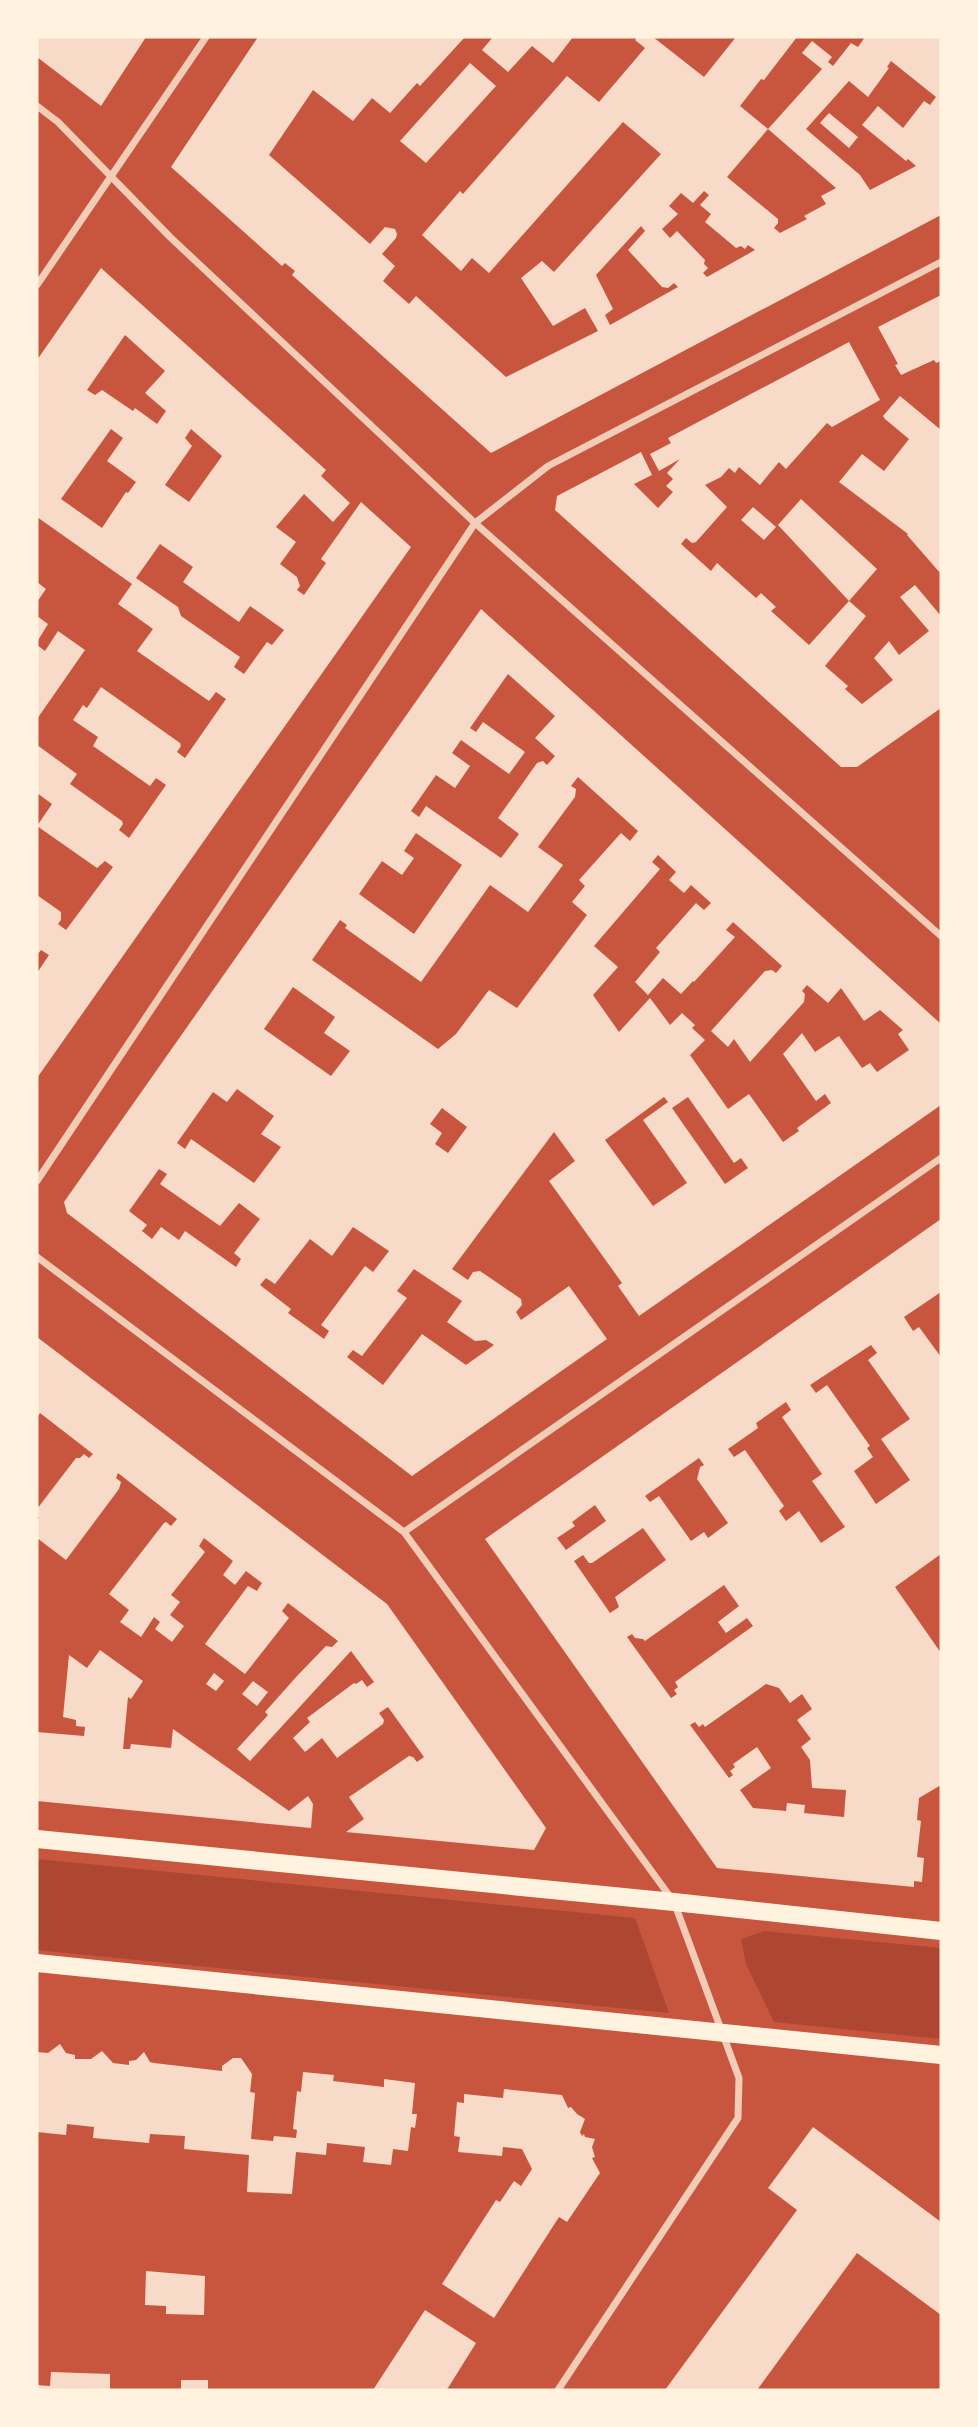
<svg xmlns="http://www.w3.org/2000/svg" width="978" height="2427" viewBox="0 0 978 2427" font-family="Karla,sans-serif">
  <rect width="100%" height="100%" fill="#c8553d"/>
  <!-- green -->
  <path fill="#ae4732" d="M 37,1859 L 635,1918 L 669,2013 L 37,1950 Z
    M 764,1931 L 941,1948 L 941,2039 L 774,2022 L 746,1964 L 741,1939 Z"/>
  <!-- building -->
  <path fill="#f7dbc8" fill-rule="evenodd" d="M 37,37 L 146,37 L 101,106 L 37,57 Z
    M 258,37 L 465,37 L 420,86 L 417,83 L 390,113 L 372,98 L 353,121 L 313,90 L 269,155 L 370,244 L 385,227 L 395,229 L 397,234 L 396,238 L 382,254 L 395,266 L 383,281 L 409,304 L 416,296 L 506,377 L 598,331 L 585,308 L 553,326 L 521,278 L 542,261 L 554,272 L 661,154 L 623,122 L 489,273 L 472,258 L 461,271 L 422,235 L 460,191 L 463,194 L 567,76 L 599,102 L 645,48 L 635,40 L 637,37 L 653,37 L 704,77 L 736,37 L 797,37 L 764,80 L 761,79 L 740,106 L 768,129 L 727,177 L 778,219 L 778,223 L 774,228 L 780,233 L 807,219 L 804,216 L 826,204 L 821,196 L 836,188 L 768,129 L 822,69 L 802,53 L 812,41 L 832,57 L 828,62 L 833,66 L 851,43 L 858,47 L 865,37 L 941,37 L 941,215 L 491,453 L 292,275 L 295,271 L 285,263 L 282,266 L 171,167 ZM 891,61 L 936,97 L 930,105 L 924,101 L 903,128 L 878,106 L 862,125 L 906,161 L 908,159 L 916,166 L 870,190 L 860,175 L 806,129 L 849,81 L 868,97 L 889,68 L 887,67 ZM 704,191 L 709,195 L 700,205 L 711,214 L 705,222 L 736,248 L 741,246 L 745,249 L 748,245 L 755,250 L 707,277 L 703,273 L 708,268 L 704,264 L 705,260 L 677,231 L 670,238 L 662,229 L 678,214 L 669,206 L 681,193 L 693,203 ZM 641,226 L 645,231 L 628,250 L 662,287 L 668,288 L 674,283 L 678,287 L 610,325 L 605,315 L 613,309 L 596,275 Z
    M 493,37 L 573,37 L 553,63 L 532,46 L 508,72 L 482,50 Z
    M 470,63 L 496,86 L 426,163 L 400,141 Z
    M 829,113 L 858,137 L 849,148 L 820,123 Z
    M 101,268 L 326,470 L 321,476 L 350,503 L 333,522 L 304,494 L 276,527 L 296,542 L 280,564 L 297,577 L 300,586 L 297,590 L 304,595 L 326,563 L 321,559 L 361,502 L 411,547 L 37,1078 L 37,973 L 49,955 L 41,950 L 37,955 L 37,895 L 61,912 L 61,920 L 58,924 L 66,930 L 113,867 L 105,861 L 97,868 L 37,826 L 52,804 L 37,793 L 37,745 L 77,774 L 70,784 L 122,821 L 123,824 L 119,830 L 129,838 L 166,785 L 156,778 L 150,786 L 93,746 L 98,737 L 73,720 L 83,705 L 87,708 L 101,687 L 180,743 L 181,746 L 177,752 L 185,758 L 226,699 L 216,692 L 209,701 L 137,651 L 153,629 L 118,604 L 132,584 L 37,517 L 37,360 ZM 125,335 L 165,371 L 145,393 L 166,411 L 157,424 L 135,408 L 133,411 L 102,390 L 95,395 L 87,390 ZM 111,429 L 123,438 L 107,461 L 136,482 L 128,493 L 126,492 L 102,528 L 61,499 ZM 191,429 L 222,456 L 189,502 L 165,485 L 192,446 L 185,438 ZM 160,544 L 193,567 L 183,582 L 239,622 L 250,606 L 284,630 L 272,645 L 267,642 L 244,674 L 234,667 L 240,657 L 181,616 L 178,607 L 136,578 Z
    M 941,295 L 941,361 L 936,363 L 934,360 L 901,375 L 895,365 L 898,364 L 878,327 Z
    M 849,342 L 880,400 L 832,427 L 827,423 L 786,469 L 779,462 L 760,485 L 739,467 L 735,473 L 729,468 L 721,477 L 705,485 L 727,507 L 696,542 L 692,543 L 686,538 L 681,544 L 711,571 L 717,563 L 756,598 L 761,593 L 776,607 L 771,611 L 809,645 L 849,601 L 866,616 L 825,666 L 848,686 L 845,689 L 862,704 L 893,680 L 874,658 L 889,641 L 899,655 L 929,631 L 900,597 L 915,585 L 941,616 L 941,708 L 857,767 L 841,767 L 555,510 L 557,496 L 641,452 L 652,475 L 634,484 L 658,508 L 673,492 L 666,486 L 673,479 L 667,473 L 680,459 L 659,471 L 650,454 L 671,443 L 668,438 Z
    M 900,396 L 941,430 L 941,574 L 907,535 L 908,534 L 839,482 L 862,454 L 884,471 L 909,439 L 885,419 L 883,416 Z
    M 801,499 L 877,569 L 849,601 L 778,525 Z
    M 753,507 L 776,527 L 764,540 L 741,520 Z
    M 37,582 L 46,589 L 37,602 Z
    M 481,609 L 941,1024 L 941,1105 L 639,1316 L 618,1286 L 622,1283 L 549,1181 L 575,1161 L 554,1132 L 452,1269 L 468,1280 L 473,1272 L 480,1271 L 521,1299 L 522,1305 L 516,1312 L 521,1320 L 569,1286 L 607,1339 L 412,1476 L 67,1213 L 64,1202 ZM 508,674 L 555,716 L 535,738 L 555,756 L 547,765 L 543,761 L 537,763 L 498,818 L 519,834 L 501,858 L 426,806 L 419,817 L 411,811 L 436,775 L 455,788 L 470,766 L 452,753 L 461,740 L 509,774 L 525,752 L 483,722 L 476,732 L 470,728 ZM 578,777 L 638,831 L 630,841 L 621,833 L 579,880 L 585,886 L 572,902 L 587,915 L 517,1008 L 489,990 L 456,1034 L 438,1049 L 312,960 L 340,920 L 347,925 L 345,928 L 421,982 L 490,885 L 528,912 L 563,865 L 538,847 L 575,797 L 576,789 L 571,786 ZM 416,833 L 462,865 L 414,934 L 359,894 L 382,861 L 402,875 L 414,858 L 404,851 ZM 658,855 L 676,872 L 669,880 L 684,893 L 691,885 L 711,903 L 704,910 L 696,903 L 656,948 L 660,952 L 635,982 L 648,995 L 663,978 L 681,994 L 693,981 L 694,982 L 735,937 L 726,930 L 733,922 L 782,966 L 776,973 L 772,970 L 765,971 L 711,1031 L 728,1047 L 734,1039 L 750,1062 L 804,1002 L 805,994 L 802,991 L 807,985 L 828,1003 L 841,988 L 864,1021 L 880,1010 L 903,1030 L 898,1034 L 909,1050 L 877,1072 L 870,1063 L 862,1068 L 839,1036 L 815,1052 L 802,1033 L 783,1054 L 816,1101 L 825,1094 L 831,1103 L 797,1128 L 799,1131 L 783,1142 L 749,1094 L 728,1109 L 690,1055 L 705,1040 L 692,1028 L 695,1025 L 682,1013 L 670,1025 L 650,998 L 619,1032 L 593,995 L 618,967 L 594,946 L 660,869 L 652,862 ZM 293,987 L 335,1017 L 324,1033 L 350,1051 L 331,1076 L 264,1029 ZM 237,1089 L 274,1116 L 261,1134 L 281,1147 L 254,1183 L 191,1139 L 185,1149 L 177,1143 L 213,1092 L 227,1102 ZM 664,1097 L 668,1102 L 643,1120 L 687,1183 L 653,1206 L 605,1140 ZM 688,1097 L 734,1163 L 741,1158 L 748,1168 L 725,1184 L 672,1108 ZM 442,1108 L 467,1127 L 448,1153 L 435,1144 L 442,1133 L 430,1124 ZM 159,1169 L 167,1174 L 160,1184 L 220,1226 L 239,1203 L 260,1219 L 234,1253 L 241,1259 L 236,1267 L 185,1231 L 179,1240 L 161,1227 L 152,1239 L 142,1231 L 147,1225 L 129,1211 ZM 353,1227 L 389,1251 L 373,1272 L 365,1266 L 321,1325 L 329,1331 L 324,1339 L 288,1313 L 291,1309 L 260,1285 L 266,1278 L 275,1284 L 310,1239 L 332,1256 ZM 414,1269 L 462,1301 L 447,1322 L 475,1341 L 486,1340 L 494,1345 L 466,1365 L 422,1334 L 383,1385 L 347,1357 L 353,1350 L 362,1356 L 407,1298 L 397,1291 Z
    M 37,616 L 48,624 L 37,642 Z
    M 58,631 L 85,650 L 37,719 L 37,645 L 45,651 Z
    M 941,1219 L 941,1292 L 904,1317 L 913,1331 L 919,1327 L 941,1357 L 941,1554 L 895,1587 L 941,1653 L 941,1785 L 919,1798 L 917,1820 L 921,1821 L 917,1857 L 924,1858 L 922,1882 L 914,1881 L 914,1887 L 717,1868 L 485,1539 ZM 871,1345 L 877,1353 L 868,1360 L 910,1419 L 881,1439 L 910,1480 L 876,1504 L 854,1471 L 873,1457 L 867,1448 L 870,1446 L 827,1385 L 816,1393 L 810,1385 ZM 786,1402 L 791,1410 L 782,1417 L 822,1474 L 812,1481 L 845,1527 L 821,1543 L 799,1511 L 786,1521 L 779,1511 L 784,1506 L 745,1450 L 734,1457 L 728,1449 L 758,1428 L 756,1423 ZM 699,1458 L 704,1465 L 700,1467 L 697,1479 L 728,1523 L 708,1538 L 704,1532 L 691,1541 L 659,1496 L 650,1502 L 645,1496 ZM 595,1505 L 606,1521 L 566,1550 L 557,1538 L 575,1526 L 572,1522 ZM 643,1528 L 666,1560 L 615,1597 L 619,1607 L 610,1613 L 574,1561 L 583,1555 L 589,1563 L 592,1563 ZM 724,1585 L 739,1606 L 718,1622 L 726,1633 L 747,1618 L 753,1626 L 675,1682 L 678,1687 L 674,1690 L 677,1694 L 671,1698 L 627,1637 L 632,1634 L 635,1638 L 643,1639 L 645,1641 ZM 766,1684 L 779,1688 L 790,1703 L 802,1694 L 812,1709 L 797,1720 L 811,1739 L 801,1747 L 810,1760 L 812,1788 L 846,1790 L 844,1817 L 804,1813 L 805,1805 L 787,1803 L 786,1811 L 753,1808 L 740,1790 L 771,1768 L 757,1747 L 733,1764 L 735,1767 L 730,1771 L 733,1775 L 729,1778 L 690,1725 L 695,1722 L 699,1727 L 703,1724 L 705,1727 Z
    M 37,1337 L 387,1604 L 546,1828 L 534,1850 L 346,1832 L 364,1819 L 349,1797 L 409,1756 L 413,1757 L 417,1762 L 424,1757 L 388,1707 L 379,1713 L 384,1720 L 383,1724 L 337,1758 L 322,1738 L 305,1752 L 293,1738 L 310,1722 L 307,1718 L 354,1683 L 356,1684 L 362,1680 L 367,1687 L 374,1682 L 351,1651 L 250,1761 L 237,1749 L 268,1715 L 265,1712 L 297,1676 L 326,1646 L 332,1647 L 338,1641 L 288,1603 L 282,1611 L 289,1618 L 245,1674 L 205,1644 L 248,1586 L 257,1591 L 262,1583 L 246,1571 L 235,1585 L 223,1575 L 233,1561 L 204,1538 L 199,1546 L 205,1552 L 171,1595 L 180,1602 L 170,1615 L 184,1626 L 172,1642 L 155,1629 L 160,1622 L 154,1617 L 141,1637 L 120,1622 L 129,1610 L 109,1594 L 164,1523 L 166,1522 L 171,1526 L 177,1519 L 118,1473 L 116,1478 L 121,1482 L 119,1489 L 66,1560 L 37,1538 L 37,1521 L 39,1518 L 37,1515 L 37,1509 L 76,1458 L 80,1458 L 84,1454 L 89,1458 L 93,1454 L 40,1413 L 37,1418 Z
    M 100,1650 L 143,1681 L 131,1699 L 128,1697 L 123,1749 L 130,1749 L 131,1744 L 171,1748 L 173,1729 L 289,1811 L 308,1796 L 313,1804 L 311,1828 L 37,1801 L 37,1732 L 84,1736 L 85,1727 L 76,1726 L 76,1720 L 63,1717 L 69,1655 L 87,1668 Z
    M 214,1673 L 224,1681 L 216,1691 L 206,1684 Z
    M 253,1681 L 268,1692 L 257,1706 L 242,1694 Z
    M 60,2044 L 66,2053 L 75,2055 L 75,2059 L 91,2059 L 102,2051 L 113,2063 L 129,2065 L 129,2061 L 136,2060 L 144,2052 L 150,2062 L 154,2063 L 222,2071 L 222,2066 L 233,2058 L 241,2058 L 252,2074 L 250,2092 L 255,2093 L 251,2139 L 273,2141 L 274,2136 L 296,2138 L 297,2130 L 293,2129 L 297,2091 L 301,2092 L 303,2072 L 334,2075 L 333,2081 L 384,2087 L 384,2079 L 415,2083 L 412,2114 L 417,2114 L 415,2128 L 411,2127 L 408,2151 L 393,2149 L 391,2165 L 363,2162 L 365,2147 L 327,2143 L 326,2155 L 296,2152 L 292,2194 L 247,2192 L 249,2155 L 184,2149 L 185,2136 L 150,2134 L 149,2143 L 93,2138 L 94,2127 L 67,2124 L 66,2135 L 37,2132 L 37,2052 L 48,2053 Z
    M 504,2089 L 562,2095 L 568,2108 L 571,2107 L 577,2114 L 585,2119 L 580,2132 L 582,2136 L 584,2134 L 585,2137 L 595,2139 L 592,2147 L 595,2157 L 592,2158 L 600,2173 L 567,2222 L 559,2217 L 494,2318 L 442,2284 L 496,2200 L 500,2202 L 514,2181 L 521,2186 L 532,2169 L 522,2149 L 503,2147 L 502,2156 L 458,2152 L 460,2137 L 454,2136 L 457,2102 L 464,2103 L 464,2094 L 503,2098 Z
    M 813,2127 L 941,2222 L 941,2315 L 857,2253 L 757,2390 L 665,2390 L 797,2210 L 768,2188 Z
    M 146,2271 L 205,2276 L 204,2315 L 166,2314 L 166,2306 L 145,2305 Z
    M 425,2310 L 476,2343 L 448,2388 L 446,2390 L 373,2390 Z
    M 51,2372 L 110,2374 L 110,2390 L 37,2390 L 37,2385 L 50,2386 Z
    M 181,2380 L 208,2380 L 208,2390 L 181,2390 Z"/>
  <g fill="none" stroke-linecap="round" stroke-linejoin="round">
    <!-- minor -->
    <path stroke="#f1ccb7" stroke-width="7" d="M 37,106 L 58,122 L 170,237 L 475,523 L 941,936
      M 37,285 L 206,37
      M 37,1181 L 475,523 L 548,466 L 941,262
      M 37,1257 L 404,1532 L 674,1902 L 739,2078 L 738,2118 L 558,2390
      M 404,1532 L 941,1158"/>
    <!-- primary -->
    <path stroke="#fff3e0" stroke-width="18" d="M 37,1839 L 674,1902 L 941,1931
      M 37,1963 L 941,2055"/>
  </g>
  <!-- border -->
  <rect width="978" height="2427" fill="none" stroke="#fff3e0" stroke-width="77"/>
</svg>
